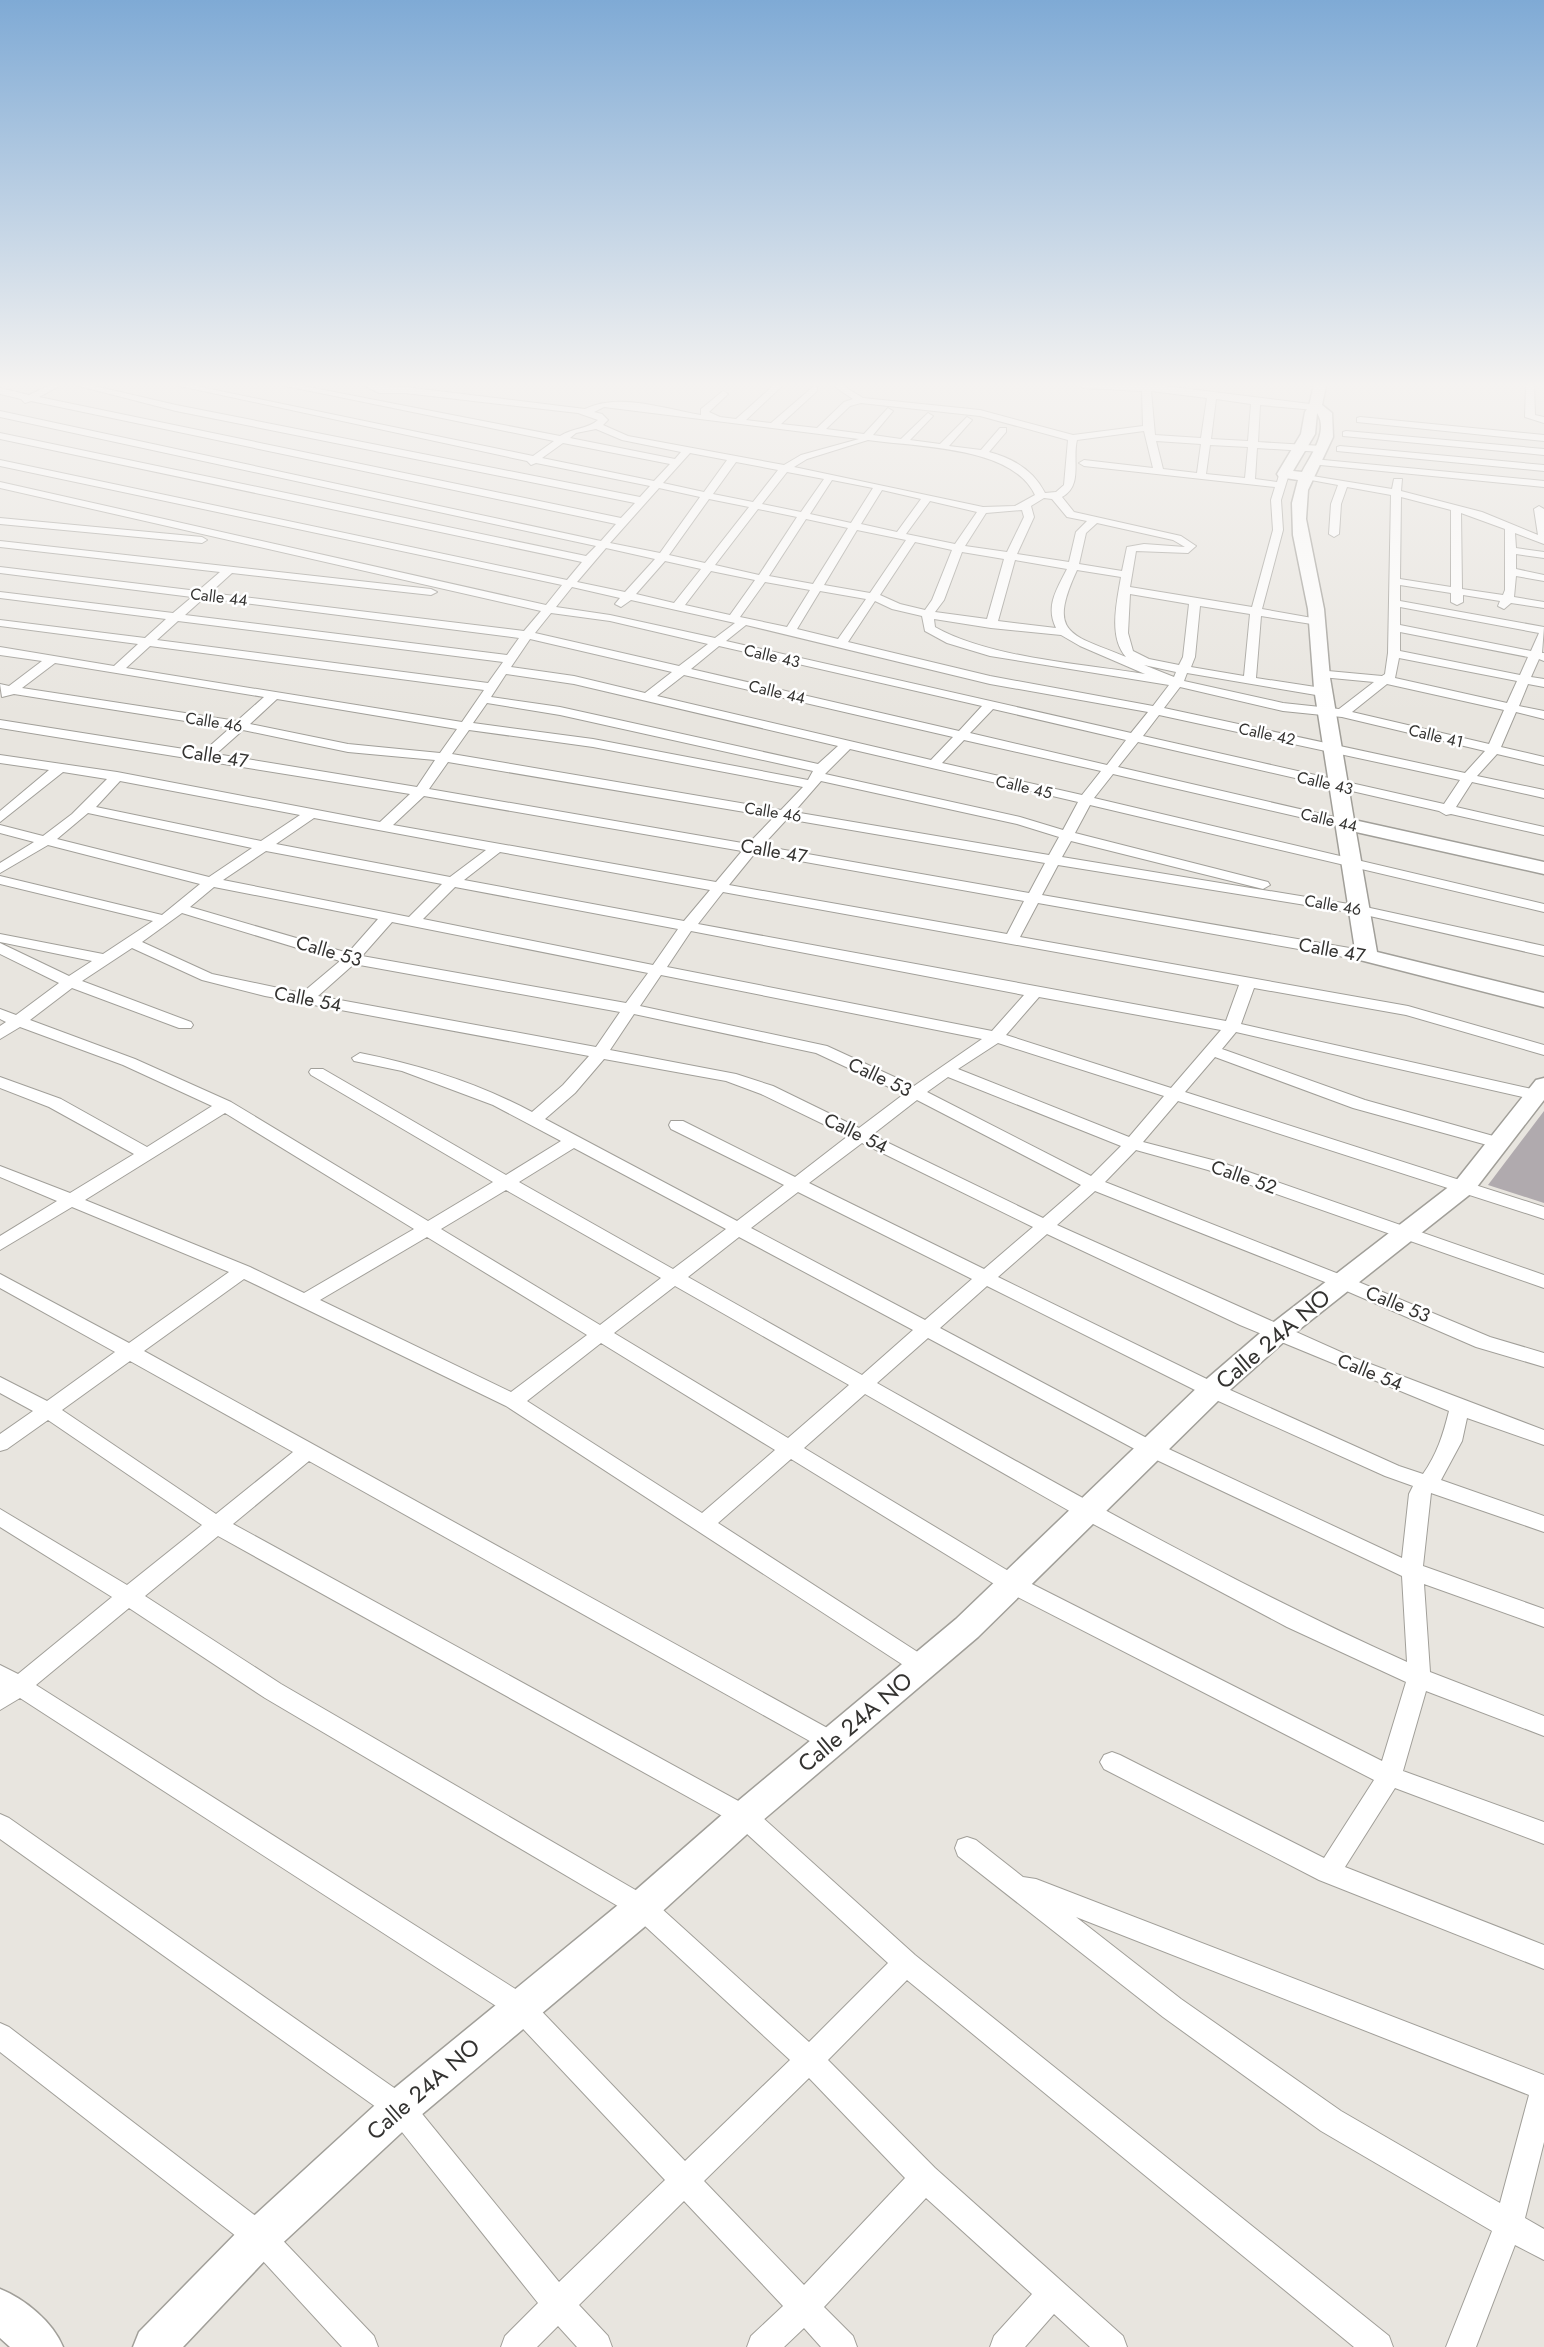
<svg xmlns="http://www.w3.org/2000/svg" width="1544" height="2347" viewBox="0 0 1544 2347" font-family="Jost,sans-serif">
  <rect width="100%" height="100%" fill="#e8e5df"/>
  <!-- building -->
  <path fill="#b0aaae" d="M 1544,1111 L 1544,1203 L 1488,1185 Z"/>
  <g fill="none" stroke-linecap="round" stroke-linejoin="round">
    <!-- street casing -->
    <g stroke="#a19f99" stroke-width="2">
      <path id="street" d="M 50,385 L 61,385 L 39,397 L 621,518 L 635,503 L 176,411 L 75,385 L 90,385 L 176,405 L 640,497 L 650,486 L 536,463 L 531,465 L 527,461 L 175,385 L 191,385 L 533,456 L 554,441 L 281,385 L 298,385 L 560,436 C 572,428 588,429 598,420 L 578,413 L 405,393 L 379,393 L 363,385 L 405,387 L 585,409 C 619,392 665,409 701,415 L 701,409 L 723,391 L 728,394 L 709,412 L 720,417 L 736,419 L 774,385 L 783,385 L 746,420 L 771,423 L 814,386 L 817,387 L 817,391 L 781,424 L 817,428 L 844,402 L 853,399 L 832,385 L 842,385 L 863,398 L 980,410 L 1073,435 L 1143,426 L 1142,391 L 1083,388 L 1079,385 L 1165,386 L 1318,405 L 1318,409 L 1315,410 L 1260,405 L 1258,442 L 1322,446 L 1327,449 L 1322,452 L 1257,448 L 1255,479 L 1277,482 L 1280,472 L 1289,474 L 1281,500 L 1283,530 L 1262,609 L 1318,619 L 1324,622 L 1318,625 L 1261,616 L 1256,678 L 1322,688 L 1328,692 L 1322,696 L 1187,673 L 1184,681 L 1283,703 L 1339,709 L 1374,682 L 1321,677 L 1317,676 L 1317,670 L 1382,676 L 1385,674 L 1388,653 L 1391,495 L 1347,487 L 1341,504 L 1339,534 L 1334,537 L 1329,534 L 1331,504 L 1338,485 L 1300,478 L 1300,474 L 1392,489 L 1394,479 L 1402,479 L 1401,491 L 1482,512 L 1538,535 L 1534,509 L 1539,506 L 1544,509 L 1544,544 L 1515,533 L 1516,548 L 1544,552 L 1544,558 L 1516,554 L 1516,569 L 1544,575 L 1544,581 L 1516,576 L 1514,597 L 1544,602 L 1544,608 L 1511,603 L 1504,609 L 1498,606 L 1500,601 L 1463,595 L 1463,602 L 1457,605 L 1451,602 L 1451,593 L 1400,585 L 1400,601 L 1544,627 L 1542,653 L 1544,653 L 1544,661 L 1539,659 L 1531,677 L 1544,679 L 1544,687 L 1528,684 L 1519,706 L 1544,711 L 1544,719 L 1516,712 L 1501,747 L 1544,757 L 1544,765 L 1497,754 L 1477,776 L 1544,790 L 1544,798 L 1472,782 L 1456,807 L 1544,827 L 1544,835 L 1451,814 L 1446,815 L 1439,811 L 1138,742 L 1118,767 L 1343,819 L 1350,823 L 1343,827 L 1113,774 L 1094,798 L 1544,904 L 1544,912 L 1090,805 L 1075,833 L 1268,882 L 1270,885 L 1263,889 L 1071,841 L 1062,857 L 1361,906 L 1544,946 L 1544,956 L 1361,914 L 1058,865 L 1042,895 L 1367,951 L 1375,956 L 1367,961 L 1038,903 L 1020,937 L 1408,1006 L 1544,1045 L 1544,1055 L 1406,1015 L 1254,988 L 1241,1024 L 1536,1090 L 1542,1091 L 1544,1095 L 1536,1100 L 1236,1032 L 1222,1049 L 1365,1100 L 1504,1139 L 1507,1143 L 1504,1147 L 1498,1148 L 1353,1108 L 1215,1057 L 1185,1092 L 1544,1207 L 1544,1219 L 1178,1101 L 1143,1142 L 1220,1162 L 1544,1275 L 1544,1288 L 1208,1170 L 1136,1150 L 1105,1182 L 1349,1278 L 1490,1337 L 1544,1353 L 1544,1367 L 1476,1347 L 1335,1286 L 1095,1191 L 1057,1225 L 1352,1357 L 1544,1430 L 1544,1445 L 1467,1418 L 1462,1441 L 1441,1480 L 1544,1516 L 1544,1532 L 1431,1493 L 1423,1566 L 1544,1609 L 1544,1627 L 1424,1584 L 1430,1672 L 1544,1716 L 1544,1736 L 1426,1691 L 1403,1771 L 1544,1822 L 1544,1844 L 1395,1788 L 1345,1867 L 1544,1945 L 1544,1969 L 1319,1880 L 1104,1769 L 1100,1762 L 1104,1755 L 1112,1752 L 1120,1755 L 1324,1858 L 1374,1780 L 1004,1590 L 791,1459 L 718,1523 L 930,1660 L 933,1666 L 930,1672 L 922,1675 L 914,1672 L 506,1406 L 244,1279 L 144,1351 L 840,1735 L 844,1742 L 840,1749 L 832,1752 L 824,1749 L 309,1461 L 233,1524 L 753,1809 L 915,1955 L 1389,2336 L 1393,2347 L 1354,2347 L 907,1980 L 828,2060 L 935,2168 L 1123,2336 L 1127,2347 L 1090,2347 L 1054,2314 L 1025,2347 L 990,2347 L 994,2336 L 1032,2294 L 926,2198 L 824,2307 L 853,2336 L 857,2347 L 821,2347 L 804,2328 L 784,2347 L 747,2347 L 751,2336 L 783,2306 L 684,2201 L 579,2305 L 608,2336 L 612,2347 L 577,2347 L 558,2326 L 537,2347 L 501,2347 L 505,2336 L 538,2303 L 390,2117 L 0,1839 L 0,1814 L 9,1818 L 410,2099 L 559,2282 L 665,2180 L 510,2015 L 20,1698 L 0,1710 L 0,1665 L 18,1674 L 112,1597 L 0,1527 L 0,1509 L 127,1585 L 202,1525 L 48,1420 L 7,1449 L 0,1451 L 0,1434 L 33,1411 L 0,1393 L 0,1377 L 47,1401 L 115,1352 L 0,1288 L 0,1274 L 129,1343 L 229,1272 L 72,1207 L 0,1250 L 0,1236 L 57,1201 L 0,1177 L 0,1166 L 70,1193 L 134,1154 L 49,1107 L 0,1088 L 0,1077 L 61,1099 L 147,1147 L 212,1106 L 123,1065 L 20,1027 L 0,1039 L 0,1026 L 6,1022 L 0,1019 L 0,1009 L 16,1015 L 59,983 L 0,954 L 0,943 L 69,976 L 92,961 L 0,942 L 0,934 L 103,954 L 153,921 L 0,884 L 0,876 L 162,915 L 200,884 L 48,845 L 0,873 L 0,863 L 34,842 L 0,833 L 0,825 L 43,836 L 72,814 L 107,779 L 63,772 L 0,822 L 0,811 L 49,770 L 0,763 L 0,755 L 117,772 L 380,822 L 410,794 L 0,728 L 0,720 L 203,752 L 230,728 L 14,694 L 2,697 L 0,684 L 9,686 L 42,661 L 0,655 L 0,647 L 114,666 L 138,644 L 0,626 L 0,620 L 145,638 L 166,619 L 0,598 L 0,592 L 173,613 L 192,597 L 0,573 L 0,567 L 198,591 L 220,572 L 0,547 L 0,541 L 431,589 L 437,592 L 431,595 L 232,573 L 210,593 L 524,631 L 541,611 L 0,488 L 0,482 L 546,605 L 562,585 L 0,466 L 0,460 L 567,580 L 582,562 L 0,439 L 0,433 L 586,556 L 596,546 L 0,417 L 0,411 L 601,541 L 616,524 L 31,401 L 25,403 L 21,399 L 0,394 L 0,388 L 29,395 ZM 1151,391 L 1207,398 L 1201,438 L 1155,435 ZM 1216,399 L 1251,404 L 1248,441 L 1211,439 ZM 861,403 L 980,416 L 1068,440 L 1064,485 L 1056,492 L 1045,493 C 1034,471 1013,458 989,452 L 1006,432 L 1006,428 L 1000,428 L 981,450 L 949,446 L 972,420 L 967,417 L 940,444 L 910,440 L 933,416 L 928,413 L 901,439 L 873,435 L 893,411 L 888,408 L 864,434 L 826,429 L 850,406 ZM 604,407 L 859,439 L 801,455 L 784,465 L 628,436 L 603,425 L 608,420 L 602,414 L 594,412 ZM 596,429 L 622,440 L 681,452 L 675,459 L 570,438 L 576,433 ZM 1144,431 L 1153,468 L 1084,460 L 1079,463 L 1084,466 L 1275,487 L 1271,500 L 1273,530 L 1252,607 L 1130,587 L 1136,551 L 1188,553 L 1196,546 L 1181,536 L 1074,512 L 1062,497 C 1083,486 1072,460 1077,440 ZM 868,440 C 916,447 1013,446 1035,495 L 1015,506 L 983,507 L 794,467 L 807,459 ZM 1156,441 L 1201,444 L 1197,473 L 1163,469 ZM 563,443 L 670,464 L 654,481 L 542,458 ZM 1210,445 L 1248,447 L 1245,478 L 1206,474 ZM 690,453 L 727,460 L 704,492 L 663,483 ZM 736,462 L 778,470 L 753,502 L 713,494 ZM 787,472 L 824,479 L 801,512 L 762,504 ZM 832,480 L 873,488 L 851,523 L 810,514 ZM 659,488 L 700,497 L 660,553 L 610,543 ZM 882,490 L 921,499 L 897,532 L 861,524 ZM 1401,497 L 1451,510 L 1451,587 L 1400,579 ZM 1044,498 L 1052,499 L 1067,517 L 1087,521 L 1076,532 L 1069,562 L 1017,554 L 1034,517 L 1031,506 ZM 709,499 L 749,507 L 705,563 L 669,555 ZM 930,501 L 977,512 L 955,544 L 906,534 ZM 758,509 L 797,517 L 759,575 L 715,565 ZM 1022,510 L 1024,517 L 1007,552 L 965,546 L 986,513 ZM 1461,513 L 1505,529 L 1505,590 L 1503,595 L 1462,589 ZM 806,519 L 848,528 L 813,584 L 769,576 ZM 1097,523 L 1173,540 L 1185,547 L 1144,544 L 1127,547 L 1122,571 L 1079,564 L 1086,533 ZM 857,530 L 906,540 L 870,593 L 824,585 ZM 915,542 L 952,550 L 932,600 L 925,610 L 900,604 L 880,595 ZM 606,548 L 655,559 L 625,592 L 577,582 ZM 962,552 L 1004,559 L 987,619 L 935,612 L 944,600 ZM 1015,560 L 1067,569 C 1057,589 1045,606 1056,628 L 998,621 ZM 665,561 L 701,569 L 674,603 L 636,594 ZM 1077,570 L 1121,577 C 1117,601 1108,637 1126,657 C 1070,634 1047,635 1077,570 ZM 711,571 L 755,580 L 730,615 L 685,605 ZM 765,582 L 810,590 L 787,627 L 740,617 ZM 572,587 L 620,598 L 615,604 L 621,607 L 631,600 L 735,623 L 715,638 L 610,615 L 556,607 ZM 820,591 L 866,599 L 838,639 L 797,629 ZM 1130,594 L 1189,604 L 1183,657 L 1179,665 L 1149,659 L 1133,651 L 1128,633 ZM 204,598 L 519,638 L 507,655 L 185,615 ZM 875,601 L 892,609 L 922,616 L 925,631 L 947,643 L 990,656 L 1169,685 L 1153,706 L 990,676 L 848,642 ZM 1200,606 L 1250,614 L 1244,676 L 1191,667 L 1195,657 ZM 1400,607 L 1539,633 L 1531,651 L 1400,625 ZM 551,613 L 610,621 L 708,644 L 679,666 L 535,633 ZM 934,619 L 991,628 L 1061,635 L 1080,646 L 1145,674 C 1082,664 990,658 935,627 ZM 178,621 L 503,662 L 488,683 L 157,640 ZM 746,625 L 990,684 L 1148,712 L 1131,733 L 726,641 ZM 1400,632 L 1528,657 L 1520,675 L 1400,651 ZM 530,639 L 672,672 L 645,693 L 574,676 L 511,667 ZM 150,646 L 484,690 L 462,722 L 126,668 ZM 719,646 L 982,706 L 959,731 L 691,669 ZM 1399,658 L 1517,681 L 1507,703 L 1395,678 ZM 55,663 L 264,697 L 237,721 L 22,688 ZM 1144,665 L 1176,672 L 1174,677 ZM 506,674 L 574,684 L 838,746 L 818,764 L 560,707 L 491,697 ZM 684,675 L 953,737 L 931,760 L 657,696 ZM 1387,684 L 1504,710 L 1489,744 L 1352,712 ZM 1180,687 L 1283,711 L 1342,717 L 1485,751 L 1465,773 L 1164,708 ZM 277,699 L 457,729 L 440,753 L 348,744 L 250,724 ZM 487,703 L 560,715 L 813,771 L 808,780 L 593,739 L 473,723 ZM 993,709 L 1126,740 L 1107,765 L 970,733 ZM 1159,715 L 1460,780 L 1444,804 L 1143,736 ZM 243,730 L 348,752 L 435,760 L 417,787 L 216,754 ZM 469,730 L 593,747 L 803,787 L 781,810 L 452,754 ZM 964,740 L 1101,771 L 1082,795 L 942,763 ZM 850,749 L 1078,802 L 1063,830 L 1020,817 L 825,774 ZM 448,762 L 774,817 L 748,844 L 429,789 ZM 120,781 L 300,815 L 261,841 L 96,807 ZM 821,781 L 1017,824 L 1059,837 L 1049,855 L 794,812 ZM 424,796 L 742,851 L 716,882 L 393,825 ZM 88,813 L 252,848 L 209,877 L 57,839 ZM 314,818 L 486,850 L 450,877 L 276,844 ZM 787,819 L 1045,863 L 1029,893 L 762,846 ZM 266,851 L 442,884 L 409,917 L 223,880 ZM 500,852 L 710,890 L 684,921 L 464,880 ZM 755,853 L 1024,901 L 1007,934 L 729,885 ZM 214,887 L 378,919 L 348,953 L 190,907 ZM 455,887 L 678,929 L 653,965 L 423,919 ZM 723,892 L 1239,985 L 1226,1021 L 698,924 ZM 182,913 L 340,961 L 302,993 L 212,974 L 142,942 ZM 392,922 L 648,973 L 626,1003 L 362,956 ZM 691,931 L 1024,995 L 992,1031 L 667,967 ZM 132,948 L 202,980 L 265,996 L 589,1056 L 563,1085 L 532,1112 C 478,1083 420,1065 360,1053 L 352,1058 L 354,1061 L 402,1071 L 493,1105 L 561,1141 L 506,1175 L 323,1069 L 311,1069 L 309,1072 L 311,1075 L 493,1182 L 428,1221 L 231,1102 L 135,1059 L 30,1020 L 72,988 L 179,1028 L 191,1028 L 193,1025 L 191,1022 L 82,981 ZM 354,964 L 620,1012 L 596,1047 L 318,996 ZM 661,975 L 982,1039 L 914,1086 L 827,1046 L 640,1006 ZM 1039,997 L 1221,1030 L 1171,1088 L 1006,1035 ZM 634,1014 L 816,1053 L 904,1094 L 859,1128 L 773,1086 L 736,1074 L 610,1050 ZM 998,1043 L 1164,1096 L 1129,1137 L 958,1069 ZM 604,1059 L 726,1081 L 761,1094 L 848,1136 L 795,1177 L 683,1121 L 671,1121 L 669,1125 L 671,1129 L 784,1185 L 737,1221 L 545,1119 L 575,1093 ZM 948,1077 L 1121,1146 L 1091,1176 L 927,1092 ZM 917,1100 L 1081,1185 L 1043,1218 L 872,1135 ZM 225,1113 L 414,1229 L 304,1293 L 250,1267 L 85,1200 ZM 862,1143 L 1033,1227 L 984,1269 L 809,1183 ZM 574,1148 L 726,1229 L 673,1269 L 519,1182 ZM 506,1190 L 661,1278 L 600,1325 L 441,1229 ZM 798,1192 L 972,1279 L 925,1320 L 751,1228 ZM 1047,1234 L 1240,1325 L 1449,1411 C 1443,1435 1437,1454 1423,1474 L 1399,1466 L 1219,1385 L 998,1277 ZM 427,1237 L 587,1335 L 511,1392 L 320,1300 ZM 739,1237 L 913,1330 L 862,1375 L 688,1277 ZM 675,1286 L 849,1385 L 788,1438 L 614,1333 ZM 987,1286 L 1205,1395 L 1385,1476 L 1413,1486 L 1409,1494 L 1402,1558 L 1158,1444 L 940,1328 ZM 928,1338 L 1144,1454 L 1402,1576 L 1407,1662 C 1225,1580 1051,1481 877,1383 ZM 601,1343 L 775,1450 L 702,1513 L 527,1401 ZM 130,1361 L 293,1452 L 216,1514 L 62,1410 ZM 865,1394 L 1080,1517 L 1287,1627 L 1406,1682 L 1382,1761 L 1020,1578 L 804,1448 ZM 218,1536 L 735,1823 L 888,1963 L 809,2042 L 651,1899 L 281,1684 L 145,1596 ZM 129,1608 L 265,1698 L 633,1915 L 790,2060 L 685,2161 L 528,1997 L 36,1685 ZM 809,2078 L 905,2178 L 804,2285 L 704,2181 Z
        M 1526,385 L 1534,385 L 1535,415 L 1544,417 L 1544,423 L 1525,417 Z
        M 1360,417 L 1544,435 L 1544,441 L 1357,422 L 1357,418 Z
        M 1346,431 L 1544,449 L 1544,455 L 1343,436 L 1343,432 Z
        M 1340,446 L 1544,465 L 1544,471 L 1337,451 L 1337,447 Z
        M 1313,459 L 1544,481 L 1544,487 L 1310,464 L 1310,460 Z
        M 0,518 L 202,537 L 207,540 L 202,543 L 0,524 Z
        M 967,1837 L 976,1840 L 1023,1877 L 1036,1879 L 1544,2075 L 1544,2142 L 1525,2218 L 1544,2229 L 1544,2260 L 1515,2245 L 1476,2347 L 1446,2347 L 1492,2231 L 1321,2131 L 1163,2017 L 958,1856 L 955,1848 L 958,1840 ZM 1076,1917 L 1529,2095 L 1500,2203 L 1341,2111 L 1181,1999 Z
        M 0,2023 L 9,2027 L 270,2227 L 374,2336 L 378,2347 L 342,2347 L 250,2247 L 0,2052 Z"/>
    </g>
    <!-- secondary casing -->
    <g stroke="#a19f99" stroke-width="3">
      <path id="secondary" d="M 1314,385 L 1326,385 L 1322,405 L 1332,413 L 1333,437 L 1308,490 L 1306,519 L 1324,609 L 1330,678 L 1354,820 L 1544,862 L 1544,874 L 1356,832 L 1377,952 L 1544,993 L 1544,1007 L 1360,960 L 1356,956 L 1314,688 L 1308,609 L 1293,535 L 1292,503 L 1298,480 L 1279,477 L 1277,474 L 1301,434 L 1305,412 L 1309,406 ZM 1317,413 C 1329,431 1311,455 1302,472 L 1293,471 L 1315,434 Z
        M 1544,1078 L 1544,1100 L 1473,1192 L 1286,1340 L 1222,1397 L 978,1637 L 756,1826 L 655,1918 L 414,2121 L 274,2251 L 183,2347 L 133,2347 L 139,2332 L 246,2223 L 386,2095 L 629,1896 L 732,1806 L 956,1619 L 1202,1383 L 1266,1328 L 1455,1182 L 1536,1080 Z
        M 0,2289 C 25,2299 53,2322 63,2347 L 10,2347 L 0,2338 Z"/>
    </g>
    <!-- street -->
    <use href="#street" fill="#fff" fill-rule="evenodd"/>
    <!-- secondary -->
    <use href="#secondary" fill="#fff" fill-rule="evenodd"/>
  </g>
  <!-- sky -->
  <linearGradient id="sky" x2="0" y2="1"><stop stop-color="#7faad5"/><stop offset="0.54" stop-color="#f5f3f1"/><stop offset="1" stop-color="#f5f3f1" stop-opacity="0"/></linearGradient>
  <rect width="1544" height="713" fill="url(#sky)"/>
  <g text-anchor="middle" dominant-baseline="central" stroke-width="5" stroke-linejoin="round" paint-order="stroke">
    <!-- far-street labels -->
    <g font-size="16" fill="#343331" stroke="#fff">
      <text transform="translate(219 597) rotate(7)">Calle 44</text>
      <text transform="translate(772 656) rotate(13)">Calle 43</text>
      <text transform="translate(777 692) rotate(13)">Calle 44</text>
      <text transform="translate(214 722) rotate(9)">Calle 46</text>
      <text transform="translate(1267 734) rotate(12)">Calle 42</text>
      <text transform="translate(1436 736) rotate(13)">Calle 41</text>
      <text transform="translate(1325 783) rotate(13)">Calle 43</text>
      <text transform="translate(1024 787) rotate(13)">Calle 45</text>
      <text transform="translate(773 812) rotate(9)">Calle 46</text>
      <text transform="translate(1329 820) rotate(13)">Calle 44</text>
      <text transform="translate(1333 905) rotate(10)">Calle 46</text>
    </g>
    <!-- street labels -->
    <g font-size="19" fill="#343331" stroke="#fff">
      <text transform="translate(215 756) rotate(9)">Calle 47</text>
      <text transform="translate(774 851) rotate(10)">Calle 47</text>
      <text transform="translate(1332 950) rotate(10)">Calle 47</text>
      <text transform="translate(329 951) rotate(16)">Calle 53</text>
      <text transform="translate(308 999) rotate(11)">Calle 54</text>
      <text transform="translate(880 1077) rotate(25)">Calle 53</text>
      <text transform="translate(856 1133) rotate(26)">Calle 54</text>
      <text transform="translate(1244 1177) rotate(19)">Calle 52</text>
      <text transform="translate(1398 1304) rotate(22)">Calle 53</text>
      <text transform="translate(1370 1372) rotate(22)">Calle 54</text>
    </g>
    <!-- near-street labels -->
    <g font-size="23" fill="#343331" stroke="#fff">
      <text transform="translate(1273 1339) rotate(-40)">Calle 24A NO</text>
      <text transform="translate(855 1722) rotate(-40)">Calle 24A NO</text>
      <text transform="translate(423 2089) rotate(-41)">Calle 24A NO</text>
    </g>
  </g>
</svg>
